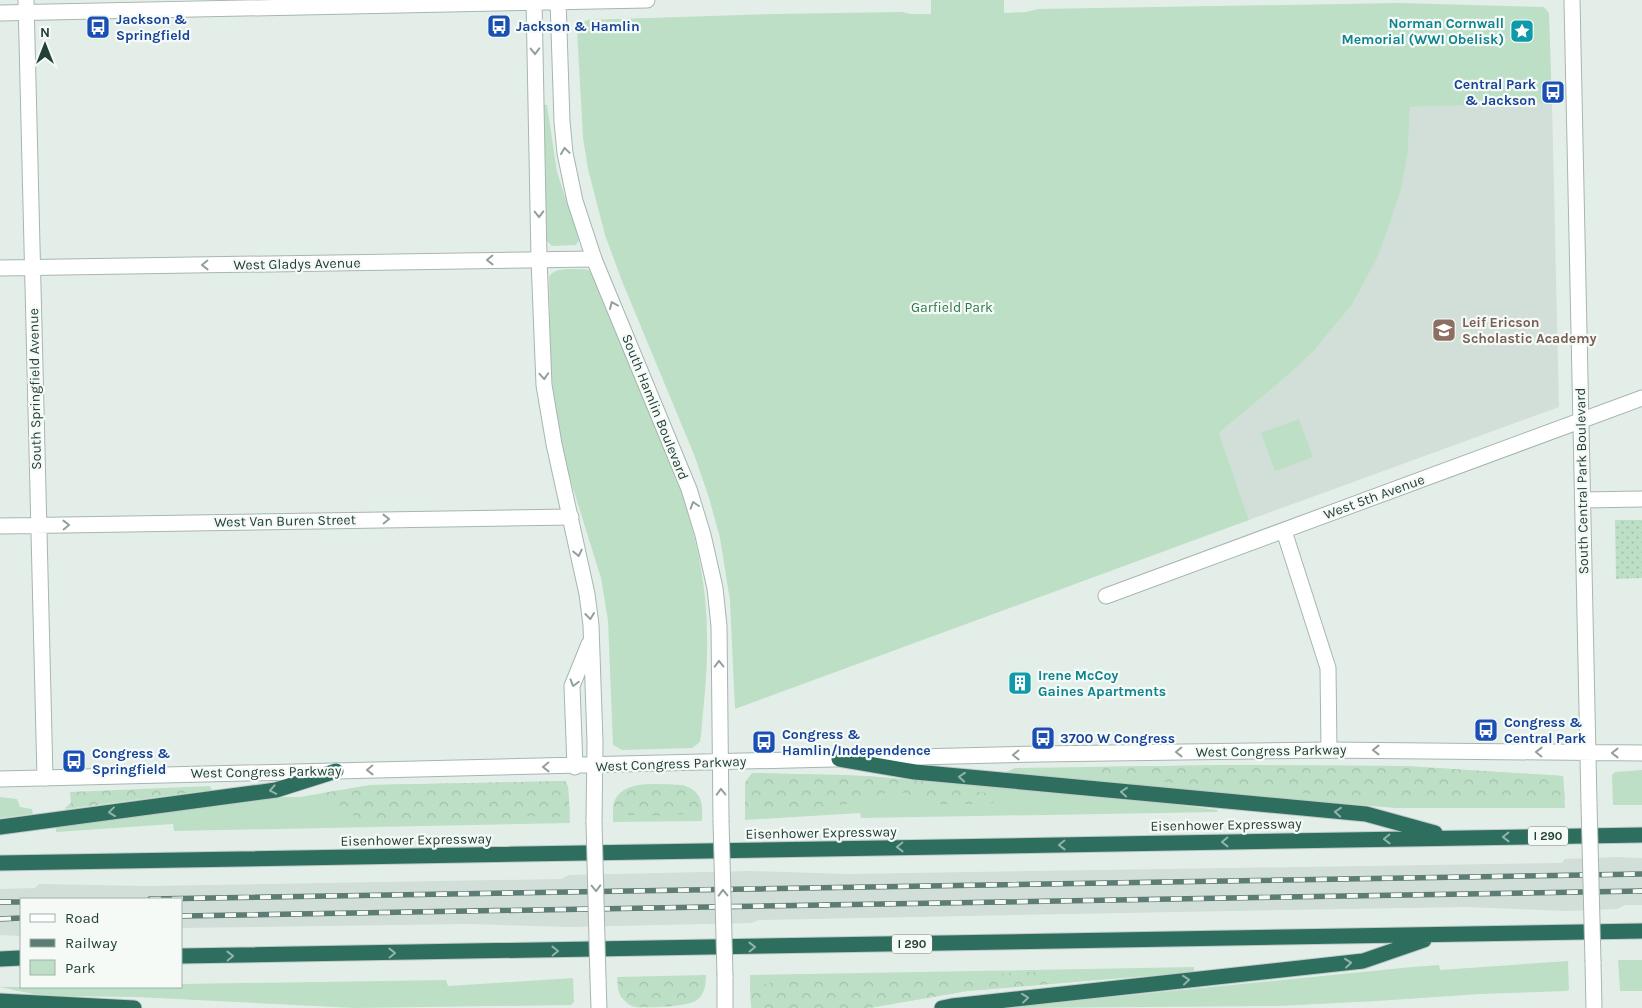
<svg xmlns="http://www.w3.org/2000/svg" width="1642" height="1008" viewBox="0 0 1642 1008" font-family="Karla,sans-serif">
  <defs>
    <pattern id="forest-crowns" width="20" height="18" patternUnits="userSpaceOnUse" patternTransform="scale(1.25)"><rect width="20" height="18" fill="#bddfc6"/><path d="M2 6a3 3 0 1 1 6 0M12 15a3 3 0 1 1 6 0" fill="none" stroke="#a2c0ab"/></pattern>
    <pattern id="garden-dots" width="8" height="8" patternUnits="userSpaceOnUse" patternTransform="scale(1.25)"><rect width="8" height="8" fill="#bddfc6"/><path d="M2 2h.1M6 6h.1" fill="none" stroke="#a2c0ab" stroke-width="1.8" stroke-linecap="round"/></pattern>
  </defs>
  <rect width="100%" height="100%" fill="#e4eee9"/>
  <!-- built -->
  <path fill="#d2ded8" d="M 1552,103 L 1559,407 L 1249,520 L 1219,433 L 1279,383 L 1311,354 L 1352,305 L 1378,255 L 1399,193 L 1408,152 L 1410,107 Z
    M 1618,857 L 1642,858 L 1642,905 L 1625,905 L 1617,909 L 1565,911 L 1467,907 L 1231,911 L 759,920 L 751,923 L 569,927 L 470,924 L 181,928 L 181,899 L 21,899 L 21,936 L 0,935 L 0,889 L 35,888 L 39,884 L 148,886 L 561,879 L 569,875 L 750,871 L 848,874 L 1230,868 L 1562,863 L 1565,859 Z"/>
  <!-- green -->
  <path fill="#bddfc6" d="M 931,0 L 1004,0 L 1004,13 L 1026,12 L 1038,9 L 1400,3 L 1544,7 L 1549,13 L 1552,103 L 1410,107 L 1408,152 L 1400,193 L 1378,256 L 1352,305 L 1311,354 L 1279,383 L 1219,433 L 1249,520 L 735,709 L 730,601 L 720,538 L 709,498 L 695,457 L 622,281 L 605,235 L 588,169 L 583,138 L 577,29 L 578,26 L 587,20 L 773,14 L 903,12 L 911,14 L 931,14 Z
    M 544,105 L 547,105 L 557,172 L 579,240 L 576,245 L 552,246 L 547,241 Z
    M 584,269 L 589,270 L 592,274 L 671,463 C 692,518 707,577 707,635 C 708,668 704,702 701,735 L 700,742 L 692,748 L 622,750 L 613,745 L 608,621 L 601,578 L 572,485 L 561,444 L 551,374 L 549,277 C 555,266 573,270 584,269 Z
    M 1299,419 L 1313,457 L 1275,471 L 1261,433 Z
    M 1234,765 L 1405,766 L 1563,776 L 1565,808 L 1396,808 L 1001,774 L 1015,768 Z
    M 1642,770 L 1642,805 L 1613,805 L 1612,775 L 1615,772 Z
    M 752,773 L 869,776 L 1172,804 L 1217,810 L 1218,812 L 861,818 L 860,813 L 745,820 L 745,783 Z
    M 565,781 L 568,787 L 570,823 L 174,831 L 173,824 L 56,832 L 56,826 L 244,801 L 284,797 L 300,797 L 371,785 Z
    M 682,785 C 702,791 703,802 702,821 L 613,822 C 613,817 613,811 613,806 C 619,777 661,785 682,785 Z
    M 0,797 L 17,799 L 20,807 L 32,809 L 33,814 L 0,818 Z
    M 1618,960 L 1642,960 L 1642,991 L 1620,991 Z
    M 1568,961 L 1569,990 L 1567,991 L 1480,994 L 1377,1001 L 1279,1006 L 1000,1008 L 1412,967 L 1439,965 L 1440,970 Z
    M 1194,967 L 1194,972 L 967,991 L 869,1008 L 752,1008 L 751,1006 L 750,975 Z
    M 573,978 L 574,1002 L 571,1005 L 355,1008 L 137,997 L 64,996 L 33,994 L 0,987 L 181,987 L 181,984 L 446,980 L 448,986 Z"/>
  <!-- forest -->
  <path fill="url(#forest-crowns)" d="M 1234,765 L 1405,766 L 1563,776 L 1565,799 L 1553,802 L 1476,798 L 1392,798 L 1360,800 L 1301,793 L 1278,786 L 1254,788 L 1208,787 L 1132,778 L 1099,776 L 1093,771 L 1093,767 Z
    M 752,773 L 847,775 L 937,782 C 953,793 976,789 995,795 L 993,803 L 984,804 L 926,804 L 906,793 L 886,793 L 871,799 L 840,805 L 776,810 L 745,811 L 745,783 Z
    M 565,781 L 568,787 L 570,815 L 557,817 L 529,816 L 505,819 L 416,819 L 371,822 L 357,818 L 339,805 L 326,801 L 323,793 L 371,785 Z
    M 682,785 C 695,789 701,796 702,809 C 689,818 642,815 624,815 L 615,811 L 613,807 C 623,778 657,785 682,785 Z
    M 210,786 L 212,790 L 66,809 L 65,808 L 71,803 L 70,792 Z
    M 1023,972 L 1039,972 L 1049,975 L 1049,984 L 967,991 L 869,1008 L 752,1008 L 751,1006 L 750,986 L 753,984 L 760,985 L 776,982 L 815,982 L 841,979 L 878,980 L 936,975 L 985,975 Z
    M 706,975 C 706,984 705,994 697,1000 C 689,1007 646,1008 636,1007 C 631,1006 626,1003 623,999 C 617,993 618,985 617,977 Z"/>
  <!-- garden -->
  <path fill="url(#garden-dots)" d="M 1615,520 L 1642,520 L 1642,578 L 1616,579 Z"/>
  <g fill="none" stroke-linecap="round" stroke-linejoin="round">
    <!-- minor casing -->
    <g stroke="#a6b6b0" stroke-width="17">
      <path id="minor" d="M 26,0 L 45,778
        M 0,268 L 594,259
        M 1583,500 L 1642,499
        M 0,526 L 571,517
        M 1284,531 L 1328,668 L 1329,750
        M 1106,596 L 1642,398"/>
    </g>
    <!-- tertiary casing -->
    <g stroke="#a6b6b0" stroke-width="17">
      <path id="tertiary" d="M 534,0 L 539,259 L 544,385 L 554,444 L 587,594 L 591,625 L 595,742 L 594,822
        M 558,0 L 562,121 L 565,153 L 575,201 L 594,259 L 689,489 L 703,535 L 715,588 L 719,626 L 721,820
        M 1572,0 L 1589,804
        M 0,13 L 647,0
        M 575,767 L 572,686 L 589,644
        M 0,779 L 1039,754 L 1329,750 L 1642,753
        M 1593,962 L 1594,1008
        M 725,976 L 725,1008
        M 598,979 L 599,1008"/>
    </g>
    <!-- motorway casing -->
    <g stroke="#c1cac7" stroke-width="17">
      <path id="motorway" d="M 839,759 L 915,772 L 1366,814 L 1435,833
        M 0,827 L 276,790 L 336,771
        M 0,863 L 1642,835
        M 181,956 L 1642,931
        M 0,959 L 21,958
        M 0,1001 L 134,1008
        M 942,1008 L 952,1006 L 1363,961 L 1424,940"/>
    </g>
    <!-- minor -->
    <use href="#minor" stroke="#fff" stroke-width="15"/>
    <!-- tertiary -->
    <use href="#tertiary" stroke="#fff" stroke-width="15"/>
    <!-- motorway -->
    <use href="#motorway" stroke="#2e6e5f" stroke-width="15"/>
    <!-- rail casing -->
    <g stroke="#5d7c73" stroke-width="5.5">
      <path id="rail" d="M 150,899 L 1642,874
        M 0,902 L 21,902
        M 181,916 L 1642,891
        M 0,919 L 21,918"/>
    </g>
    <!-- rail -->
    <use href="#rail" stroke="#f5faf7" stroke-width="4" stroke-dasharray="11" stroke-linecap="butt"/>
    <!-- tertiary-bridge casing -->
    <g stroke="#a6b6b0" stroke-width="17" stroke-linecap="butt">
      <path id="tertiary-bridge" d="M 1589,804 L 1593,962
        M 721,820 L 725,976
        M 594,822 L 598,979"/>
    </g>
    <!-- tertiary-bridge -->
    <use href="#tertiary-bridge" stroke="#fff" stroke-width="15"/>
  </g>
  <!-- one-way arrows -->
  <defs><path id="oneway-chevron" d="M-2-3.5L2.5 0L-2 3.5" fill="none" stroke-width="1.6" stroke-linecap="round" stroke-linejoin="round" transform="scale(1.25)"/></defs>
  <g stroke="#91a09c">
    <use href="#oneway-chevron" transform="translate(535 51) rotate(89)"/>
    <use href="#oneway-chevron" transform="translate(565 151) rotate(-98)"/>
    <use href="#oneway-chevron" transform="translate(539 214) rotate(89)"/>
    <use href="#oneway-chevron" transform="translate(490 260) rotate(179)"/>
    <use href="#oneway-chevron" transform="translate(205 265) rotate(179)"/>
    <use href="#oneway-chevron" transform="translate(613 305) rotate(-113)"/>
    <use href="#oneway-chevron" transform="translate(544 376) rotate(86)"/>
    <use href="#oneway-chevron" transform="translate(694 505) rotate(-108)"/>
    <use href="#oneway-chevron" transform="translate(386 519) rotate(-1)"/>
    <use href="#oneway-chevron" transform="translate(66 525) rotate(-1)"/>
    <use href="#oneway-chevron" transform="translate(578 553) rotate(78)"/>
    <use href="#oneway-chevron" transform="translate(590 616) rotate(83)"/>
    <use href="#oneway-chevron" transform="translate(719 664) rotate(-91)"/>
    <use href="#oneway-chevron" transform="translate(574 683) rotate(106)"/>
    <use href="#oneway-chevron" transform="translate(1376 750) rotate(-180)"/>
    <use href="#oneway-chevron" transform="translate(1179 752) rotate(179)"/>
    <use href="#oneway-chevron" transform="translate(1539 752) rotate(-179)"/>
    <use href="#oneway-chevron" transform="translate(1615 753) rotate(180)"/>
    <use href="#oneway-chevron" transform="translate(1016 755) rotate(179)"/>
    <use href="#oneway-chevron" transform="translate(546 767) rotate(179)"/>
    <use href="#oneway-chevron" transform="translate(370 770) rotate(179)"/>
    <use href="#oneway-chevron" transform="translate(721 792) rotate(-91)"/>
    <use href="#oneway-chevron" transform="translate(596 888) rotate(88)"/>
    <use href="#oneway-chevron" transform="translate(723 893) rotate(-91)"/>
  </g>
  <g stroke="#92b4ab">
    <use href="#oneway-chevron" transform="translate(962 777) rotate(-175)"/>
    <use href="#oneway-chevron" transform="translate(273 790) rotate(169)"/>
    <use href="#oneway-chevron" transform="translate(1124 792) rotate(-175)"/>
    <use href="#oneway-chevron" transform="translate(112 812) rotate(173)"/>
    <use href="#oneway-chevron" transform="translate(1338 812) rotate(-175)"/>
    <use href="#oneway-chevron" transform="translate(1506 837) rotate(179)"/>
    <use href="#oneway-chevron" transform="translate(1387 839) rotate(179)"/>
    <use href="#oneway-chevron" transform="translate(1225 842) rotate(179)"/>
    <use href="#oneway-chevron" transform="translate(1062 845) rotate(179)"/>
    <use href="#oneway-chevron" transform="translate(900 847) rotate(179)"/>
    <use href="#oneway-chevron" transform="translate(752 947) rotate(-1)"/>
    <use href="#oneway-chevron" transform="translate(555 951) rotate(-1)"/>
    <use href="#oneway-chevron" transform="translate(392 953) rotate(-1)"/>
    <use href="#oneway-chevron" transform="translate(230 956) rotate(-1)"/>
    <use href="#oneway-chevron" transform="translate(1348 963) rotate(-6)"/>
    <use href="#oneway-chevron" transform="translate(1186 980) rotate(-6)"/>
    <use href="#oneway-chevron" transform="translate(1025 998) rotate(-6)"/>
  </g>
  <!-- icons -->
  <defs>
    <g id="bus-square" transform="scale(1.25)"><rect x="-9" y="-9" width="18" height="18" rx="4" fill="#1a4fb4" stroke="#f5faf7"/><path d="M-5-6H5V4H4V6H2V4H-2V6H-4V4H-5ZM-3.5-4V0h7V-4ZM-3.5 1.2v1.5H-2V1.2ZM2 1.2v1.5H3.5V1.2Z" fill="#fff"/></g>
    <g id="sight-square" transform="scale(1.25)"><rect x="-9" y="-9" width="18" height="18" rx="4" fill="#0f9aa8" stroke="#f5faf7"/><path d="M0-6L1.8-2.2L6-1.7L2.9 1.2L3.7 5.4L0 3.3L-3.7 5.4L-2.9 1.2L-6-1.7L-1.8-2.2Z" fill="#fff"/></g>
    <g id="school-square" transform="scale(1.25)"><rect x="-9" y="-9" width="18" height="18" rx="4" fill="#8d6e63" stroke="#f5faf7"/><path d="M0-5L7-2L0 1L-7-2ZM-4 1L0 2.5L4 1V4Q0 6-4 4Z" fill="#fff"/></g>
    <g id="building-square" transform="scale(1.25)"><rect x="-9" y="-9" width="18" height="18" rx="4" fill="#0f9aa8" stroke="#f5faf7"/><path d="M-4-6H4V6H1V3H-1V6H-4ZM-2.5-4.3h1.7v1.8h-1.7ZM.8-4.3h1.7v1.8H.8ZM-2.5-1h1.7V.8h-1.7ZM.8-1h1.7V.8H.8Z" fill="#fff"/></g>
  </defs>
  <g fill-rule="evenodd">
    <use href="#bus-square" x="499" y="26"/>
    <use href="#bus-square" x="98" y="27"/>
    <use href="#sight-square" x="1522" y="31"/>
    <use href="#bus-square" x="1553" y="92"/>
    <use href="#school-square" x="1444" y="330"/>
    <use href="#building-square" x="1020" y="683"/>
    <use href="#bus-square" x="1486" y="730"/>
    <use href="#bus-square" x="1043" y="738"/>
    <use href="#bus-square" x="764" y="742"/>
    <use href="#bus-square" x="74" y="761"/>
  </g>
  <g text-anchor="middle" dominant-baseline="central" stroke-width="4.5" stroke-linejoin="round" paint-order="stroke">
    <!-- shield labels -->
    <g fill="#f5faf7" stroke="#627871" stroke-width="1">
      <rect x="1528" y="826.5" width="40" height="19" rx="4"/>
      <rect x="892" y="934.5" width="40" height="19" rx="4"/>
    </g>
    <g font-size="12" font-weight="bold" fill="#234038">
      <text x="1548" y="836">I 290</text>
      <text x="912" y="944">I 290</text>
    </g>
    <!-- transit labels -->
    <g font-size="14" font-weight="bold" fill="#164399" stroke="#f5faf7" text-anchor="start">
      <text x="116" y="19">Jackson &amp;<tspan x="116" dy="16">Springfield</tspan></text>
      <text x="516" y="26">Jackson &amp; Hamlin</text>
      <text x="1536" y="84" text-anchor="end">Central Park<tspan x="1536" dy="16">&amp; Jackson</tspan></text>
      <text x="1504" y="722">Congress &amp;<tspan x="1504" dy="16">Central Park</tspan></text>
      <text x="782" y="734">Congress &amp;<tspan x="782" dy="16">Hamlin/Independence</tspan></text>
      <text x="1060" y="738">3700 W Congress</text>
      <text x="92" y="753">Congress &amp;<tspan x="92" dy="16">Springfield</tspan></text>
    </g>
    <!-- culture labels -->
    <g font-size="14" font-weight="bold" fill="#0d838f" stroke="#f5faf7" text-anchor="end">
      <text x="1504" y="23">Norman Cornwall<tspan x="1504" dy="16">Memorial (WWI Obelisk)</tspan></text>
      <text x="1038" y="675" text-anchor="start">Irene McCoy<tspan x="1038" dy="16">Gaines Apartments</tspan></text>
    </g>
    <!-- street labels -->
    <g font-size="14" fill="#234038" stroke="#f5faf7">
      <text transform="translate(297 264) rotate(-1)">West Gladys Avenue</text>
      <text transform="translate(35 389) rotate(-91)">South Springfield Avenue</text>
      <text transform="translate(655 407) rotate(68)">South Hamlin Boulevard</text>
      <text transform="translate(1582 481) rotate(-91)">South Central Park Boulevard</text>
      <text transform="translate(1374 497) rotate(-20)">West 5th Avenue</text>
      <text transform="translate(285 521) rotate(-1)">West Van Buren Street</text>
      <text transform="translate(1271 751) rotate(-1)">West Congress Parkway</text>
      <text transform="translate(671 764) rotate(-2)">West Congress Parkway</text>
      <text transform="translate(266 772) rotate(-1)">West Congress Parkway</text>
      <text transform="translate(1226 825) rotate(-1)">Eisenhower Expressway</text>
      <text transform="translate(821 833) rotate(-1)">Eisenhower Expressway</text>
      <text transform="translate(416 840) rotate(-1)">Eisenhower Expressway</text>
    </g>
    <!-- park labels -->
    <g font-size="14" fill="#2b7948" stroke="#f5faf7">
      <text x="952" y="307">Garfield Park</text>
    </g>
    <!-- education labels -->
    <g font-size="14" font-weight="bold" fill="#785e54" stroke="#f5faf7" text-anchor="start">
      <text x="1462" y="322">Leif Ericson<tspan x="1462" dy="16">Scholastic Academy</tspan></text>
    </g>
  </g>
  <!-- legend -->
  <rect x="20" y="898" width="162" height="90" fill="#f5faf7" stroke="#a1b0ab"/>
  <rect x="30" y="914" width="25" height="8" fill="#ffffff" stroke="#a1b0ab"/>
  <text x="65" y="923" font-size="15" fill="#234038">Road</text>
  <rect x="30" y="939" width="25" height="8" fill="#5d7c73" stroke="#a1b0ab"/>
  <text x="65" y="948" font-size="15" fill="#234038">Railway</text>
  <rect x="30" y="960" width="25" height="15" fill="#bddfc6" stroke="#a1b0ab"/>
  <text x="65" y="973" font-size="15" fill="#234038">Park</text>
  <!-- north arrow -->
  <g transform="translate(45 45)" stroke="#f5faf7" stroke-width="4" paint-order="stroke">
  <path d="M0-4L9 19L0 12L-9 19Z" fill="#234038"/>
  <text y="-8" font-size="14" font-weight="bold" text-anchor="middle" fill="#234038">N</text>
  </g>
</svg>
